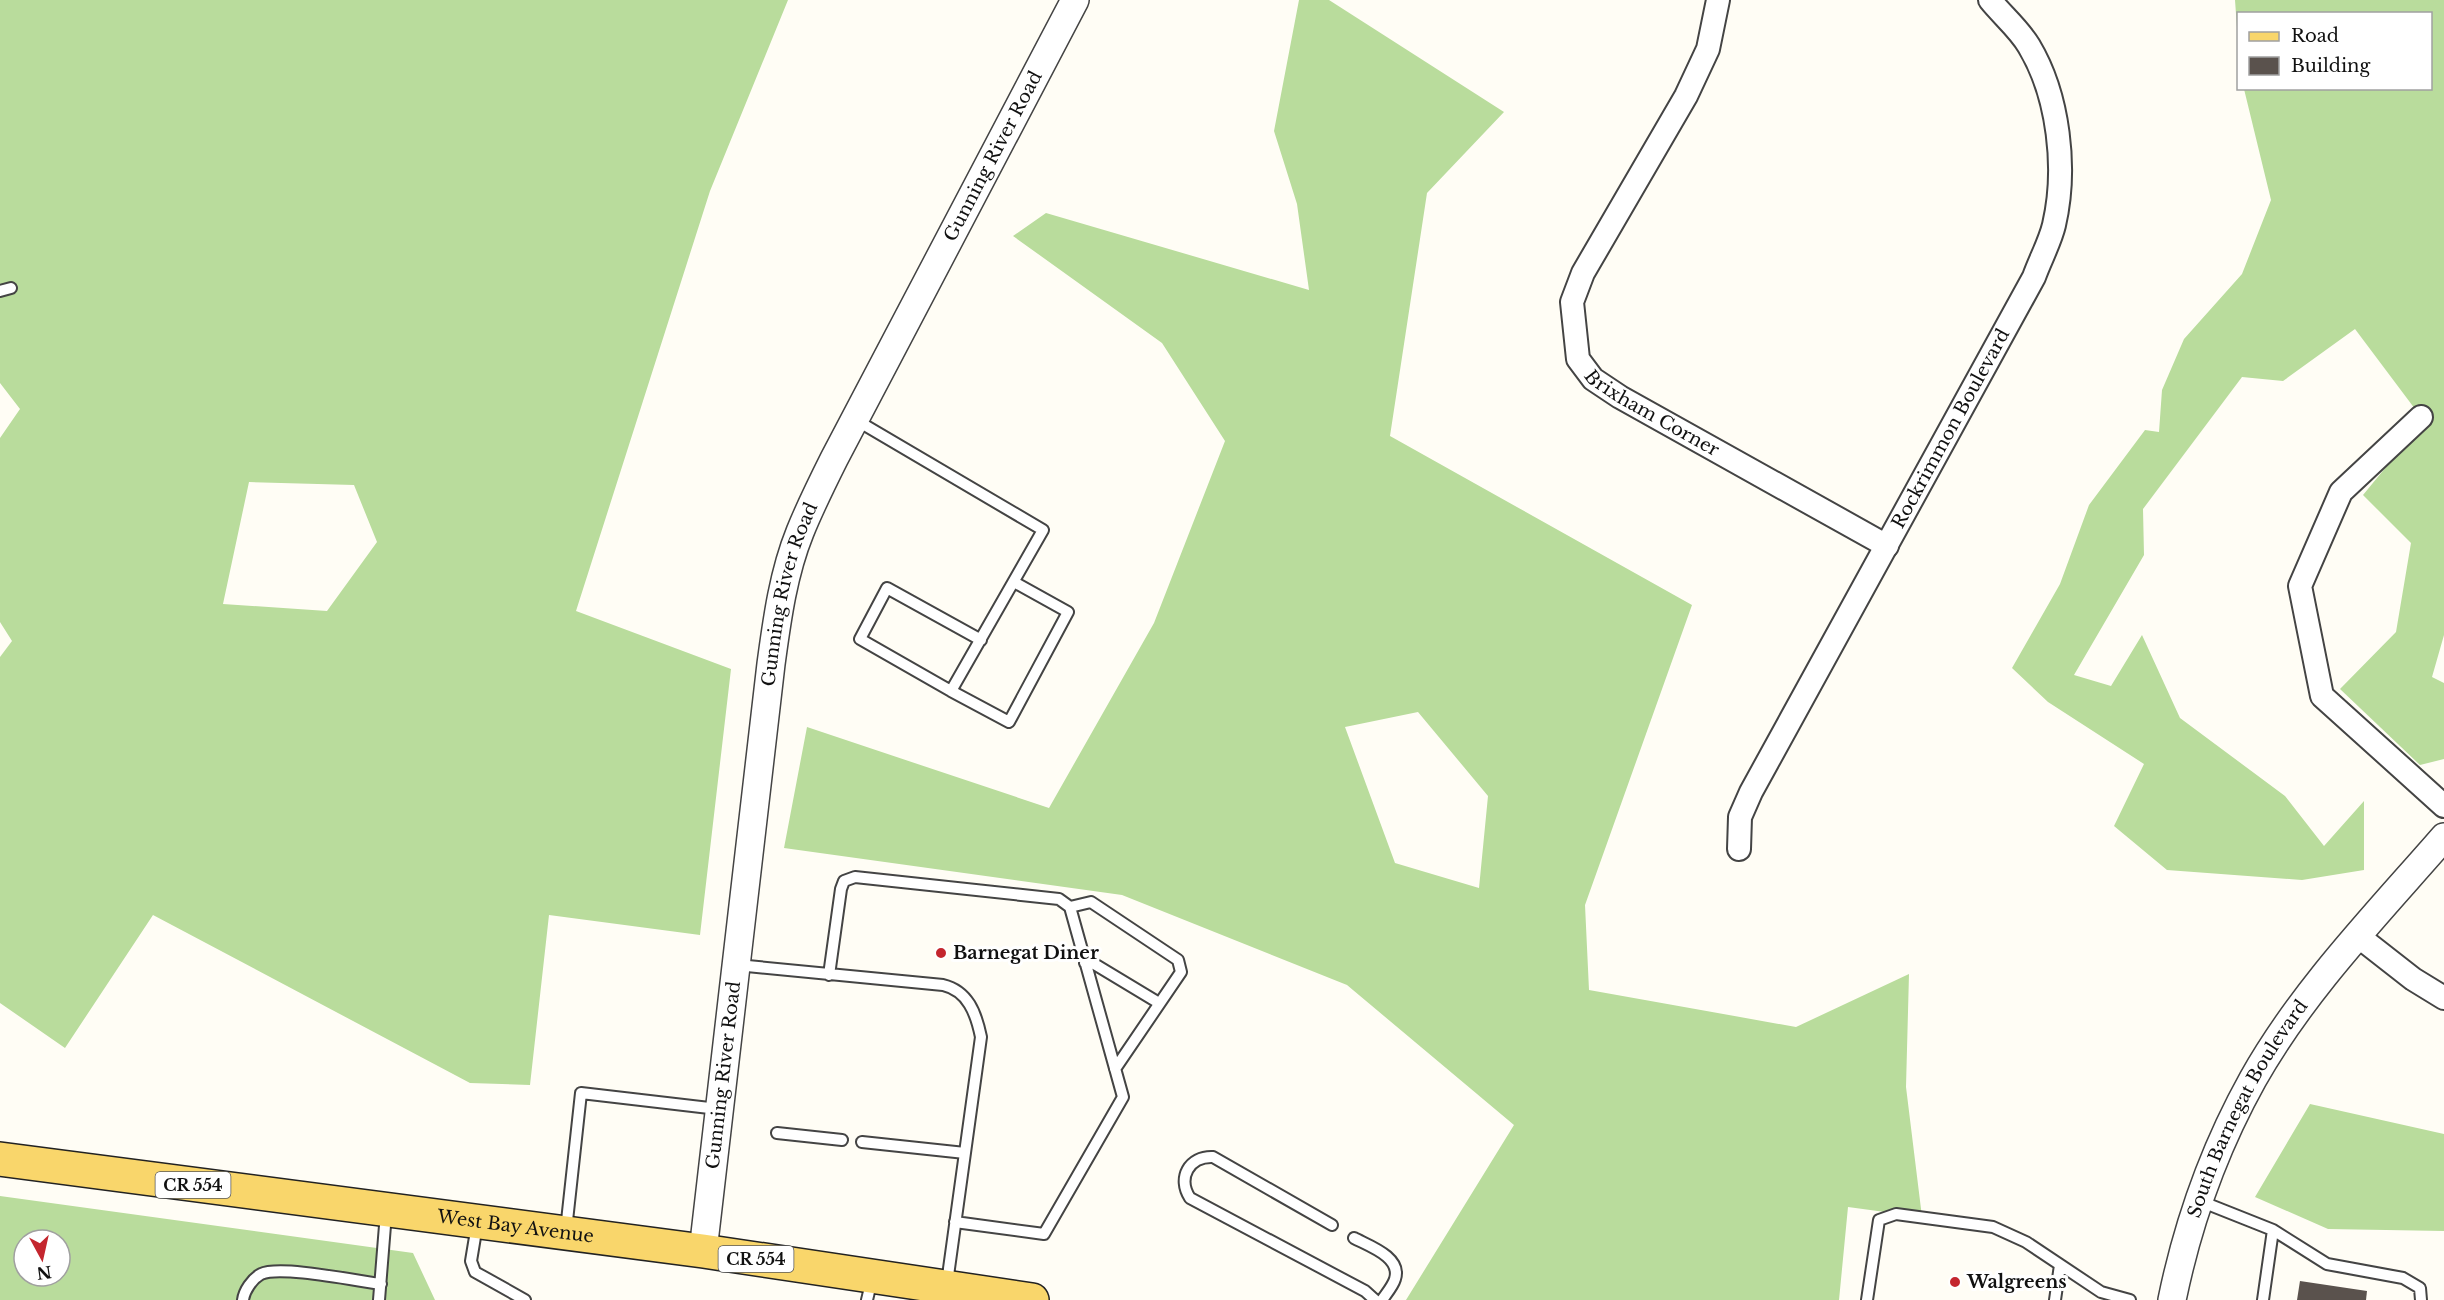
<svg xmlns="http://www.w3.org/2000/svg" width="2444" height="1300" viewBox="0 0 2444 1300" font-family="'Libre Baskerville',serif">
  <rect width="100%" height="100%" fill="#fffdf5"/>
  <!-- forest -->
  <path fill="#b9dc9c" fill-rule="evenodd" d="M 0,0 L 788,0 L 710,191 L 576,611 L 731,669 L 700,935 L 549,915 L 530,1085 L 470,1083 L 153,915 L 65,1048 L 0,1003 L 0,657 L 12,641 L 0,622 L 0,438 L 20,409 L 0,383 ZM 249,482 L 354,485 L 377,542 L 327,611 L 223,604 Z
    M 1299,0 L 1329,0 L 1504,112 L 1427,193 L 1390,436 L 1692,605 L 1585,905 L 1589,990 L 1796,1027 L 1909,974 L 1906,1087 L 1922,1217 L 1848,1207 L 1839,1300 L 1406,1300 L 1514,1125 L 1347,985 L 1122,895 L 784,848 L 807,727 L 1049,808 L 1154,623 L 1225,441 L 1162,343 L 1013,236 L 1046,213 L 1309,290 L 1297,204 L 1274,131 ZM 1418,712 L 1488,796 L 1479,888 L 1395,863 L 1345,727 Z
    M 2235,0 L 2444,0 L 2444,635 L 2432,677 L 2444,683 L 2444,759 L 2420,765 L 2340,689 L 2396,632 L 2411,543 L 2363,495 L 2424,421 L 2355,329 L 2283,381 L 2242,377 L 2143,509 L 2144,555 L 2074,675 L 2111,686 L 2142,635 L 2180,718 L 2285,796 L 2324,846 L 2364,801 L 2364,870 L 2302,880 L 2167,870 L 2114,826 L 2144,764 L 2048,702 L 2012,668 L 2060,584 L 2089,505 L 2145,430 L 2159,432 L 2162,390 L 2184,339 L 2242,274 L 2271,200 L 2244,89 L 2430,88 L 2430,14 L 2238,14 L 2238,42 Z
    M 2310,1104 L 2444,1134 L 2444,1231 L 2328,1229 L 2255,1197 Z
    M 0,1196 L 413,1253 L 435,1300 L 0,1300 ZM 24,1240 L 60,1240 L 60,1276 L 24,1276 Z"/>
  <!-- building -->
  <path fill="#5a524d" d="M 2300,1281 L 2367,1291 L 2366,1300 L 2297,1300 Z"/>
  <g fill="none" stroke-linecap="round" stroke-linejoin="round">
    <!-- service casing -->
    <g stroke="#444" stroke-width="14">
      <path id="service" d="M 0,291 L 11,288
        M 856,420 L 1043,530 L 951,691 L 860,639 L 887,588 L 981,640
        M 951,691 L 1009,722 L 1068,612 L 1014,582
        M 1070,907 L 1091,902 L 1178,960 L 1181,972 L 1115,1069
        M 1085,963 L 1091,962 L 1159,1003
        M 737,965 L 943,985 C 968,991 976,1013 981,1037 L 947,1283
        M 829,975 L 841,889 L 844,881 L 855,877 L 1059,899 L 1070,907 L 1123,1097 L 1044,1234 L 955,1222
        M 777,1133 L 842,1140
        M 862,1142 L 965,1153
        M 2200,1201 L 2273,1230 L 2327,1264 L 2403,1278 L 2420,1288 L 2421,1300
        M 477,1225 L 471,1261 L 475,1272 L 525,1300
        M 1332,1225 L 1213,1157 C 1189,1156 1177,1178 1190,1198 L 1365,1291 L 1375,1300
        M 566,1230 L 581,1093 L 718,1109
        M 1354,1238 C 1369,1246 1402,1257 1395,1279 C 1393,1286 1386,1294 1382,1300
        M 243,1300 C 244,1291 252,1279 261,1274 C 280,1265 357,1281 381,1284
        M 379,1300 L 386,1213
        M 867,1300 L 872,1279
        M 1867,1300 L 1879,1220 L 1896,1214 L 1993,1227 L 2026,1242 L 2101,1292 L 2130,1300
        M 2055,1300 L 2060,1265
        M 2263,1300 L 2273,1230"/>
    </g>
    <!-- minor casing -->
    <g stroke="#444" stroke-width="26">
      <g id="minor">
        <path id="s1" d="M 1718,0 L 1708,49 L 1686,96 L 1583,273 L 1572,302 L 1578,359 L 1593,379 L 1620,397 L 1887,546"/>
        <path d="M 2421,417 L 2341,492 L 2300,586 L 2322,696 L 2444,806"/>
        <path id="s2" d="M 1739,849 L 1740,817 L 1751,792 L 2034,277 C 2040,260 2050,242 2054,225 C 2067,169 2059,96 2029,46 C 2019,29 2002,15 1990,0"/>
        <path d="M 2358,936 L 2413,979 L 2444,998"/>
      </g>
    </g>
    <!-- tertiary casing -->
    <g stroke="#444" stroke-width="30">
      <g id="tertiary">
        <path id="s3" d="M 703,1251 L 771,664 C 777,620 783,574 800,532 C 810,507 822,483 834,459 L 1075,0"/>
        <path id="s4" d="M 2172,1300 C 2188,1222 2214,1149 2253,1079 C 2303,990 2377,914 2444,837"/>
      </g>
    </g>
    <!-- primary casing -->
    <g stroke="#222" stroke-width="36">
      <g id="primary">
        <path id="s5" d="M 0,1159 L 703,1251 L 1032,1300"/>
      </g>
    </g>
    <!-- service -->
    <use href="#service" stroke="#fff" stroke-width="10"/>
    <!-- minor -->
    <use href="#minor" stroke="#fff" stroke-width="22"/>
    <!-- tertiary -->
    <use href="#tertiary" stroke="#fff" stroke-width="27"/>
    <!-- primary -->
    <use href="#primary" stroke="#f9d66b" stroke-width="33"/>
  </g>
  <!-- markers -->
  <g fill="#c4262e" stroke="#fff" stroke-width="2">
    <circle cx="941" cy="953" r="6"/>
    <circle cx="1955" cy="1282" r="6"/>
  </g>
  <g text-anchor="middle" dominant-baseline="central" stroke-width="6" stroke-linejoin="round" paint-order="stroke">
    <!-- shield labels -->
    <g fill="#fff" stroke="#585858" stroke-width="1.5">
      <rect x="155.5" y="1172" width="75" height="26" rx="4.5"/>
      <rect x="718.5" y="1246" width="75" height="26" rx="4.5"/>
    </g>
    <g font-size="16" font-weight="bold" fill="#111">
      <text x="193" y="1185">CR 554</text>
      <text x="756" y="1259">CR 554</text>
    </g>
    <!-- street labels -->
    <g font-size="18" fill="#111" stroke="#fff">
      <text stroke="none"><textPath href="#s3" startOffset="1149">Gunning River Road</textPath></text>
      <text stroke="none"><textPath href="#s1" startOffset="488">Brixham Corner</textPath></text>
      <text stroke="none"><textPath href="#s2" startOffset="474">Rockrimmon Boulevard</textPath></text>
      <text stroke="none"><textPath href="#s3" startOffset="663">Gunning River Road</textPath></text>
      <text stroke="none"><textPath href="#s3" startOffset="177">Gunning River Road</textPath></text>
      <text stroke="none"><textPath href="#s4" startOffset="207">South Barnegat Boulevard</textPath></text>
      <text stroke="none"><textPath href="#s5" startOffset="520">West Bay Avenue</textPath></text>
    </g>
    <!-- poi labels -->
    <g font-size="18" font-weight="bold" fill="#111" stroke="#fff" text-anchor="start">
      <text x="953" y="953">Barnegat Diner</text>
      <text x="1967" y="1282">Walgreens</text>
    </g>
  </g>
  <!-- legend -->
  <rect x="2237" y="12" width="195" height="78" fill="#ffffff" stroke="#a0a0a0" stroke-width="1.5"/>
  <rect x="2249" y="32" width="30" height="9" fill="#f9d66b" stroke="#a0a0a0" stroke-width="1.5"/>
  <text x="2291" y="42" font-size="18" fill="#111111">Road</text>
  <rect x="2249" y="57" width="30" height="18" fill="#5a524d" stroke="#a0a0a0" stroke-width="1.5"/>
  <text x="2291" y="72" font-size="18" fill="#111111">Building</text>
  <!-- north arrow -->
  <g transform="translate(42 1258) rotate(172)"><circle r="28" fill="#ffffff" stroke="#a0a0a0" stroke-width="1.5"/>
  <path d="M0-4.5L10 22L0 15L-10 22Z" fill="#c4262e"/>
  <text y="-9" font-size="16" font-weight="bold" text-anchor="middle" fill="#111111">N</text>
  </g>
</svg>
